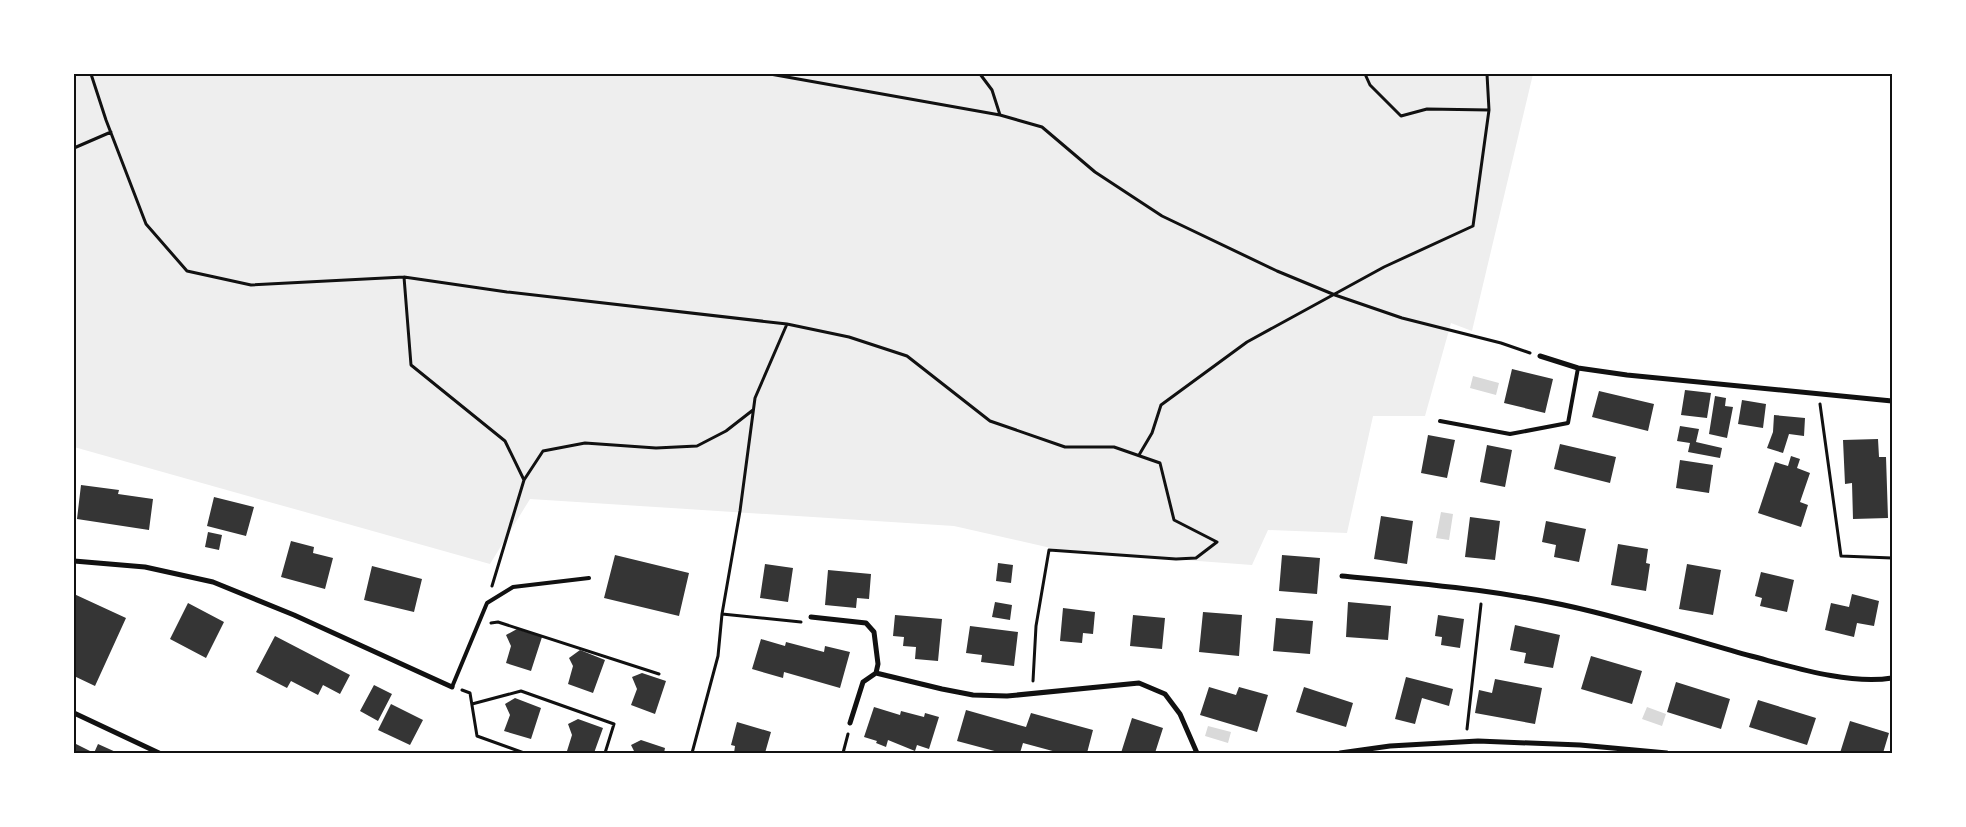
<svg xmlns="http://www.w3.org/2000/svg" width="1966" height="827" viewBox="0 0 1966 827" font-family="Spectral,serif">
  <rect width="100%" height="100%" fill="#fff"/>
  <!-- green -->
  <path fill="#eee" d="M 74,74 L 1533,74 L 1472,331 L 1451,323 L 1425,416 L 1373,416 L 1347,533 L 1268,530 L 1252,565 L 1064,551 L 954,526 L 530,499 L 490,564 L 74,447 Z"/>
  <!-- water -->
  <path fill="#d9d9d9" d="M 1473,376 L 1499,383 L 1496,395 L 1470,388 Z
    M 1441,512 L 1453,514 L 1449,540 L 1436,538 Z
    M 1647,707 L 1666,714 L 1662,726 L 1642,719 Z
    M 1208,726 L 1231,732 L 1228,743 L 1205,736 Z"/>
  <!-- building -->
  <path fill="#353535" d="M 1512,369 L 1553,379 L 1545,413 L 1504,403 Z
    M 1685,390 L 1711,393 L 1707,418 L 1681,415 Z
    M 1599,391 L 1654,404 L 1648,431 L 1592,417 Z
    M 1715,396 L 1726,398 L 1725,406 L 1733,407 L 1727,438 L 1709,434 Z
    M 1742,400 L 1766,404 L 1763,428 L 1738,424 Z
    M 1774,415 L 1805,418 L 1804,436 L 1789,434 L 1783,453 L 1767,448 L 1773,432 Z
    M 1680,426 L 1699,429 L 1696,442 L 1722,448 L 1720,458 L 1688,452 L 1690,443 L 1677,441 Z
    M 1428,435 L 1455,440 L 1447,478 L 1421,473 Z
    M 1878,439 L 1879,457 L 1886,457 L 1888,518 L 1853,519 L 1852,483 L 1845,484 L 1843,440 Z
    M 1560,444 L 1616,457 L 1610,483 L 1554,469 Z
    M 1487,445 L 1512,450 L 1505,487 L 1480,482 Z
    M 1791,456 L 1800,459 L 1797,468 L 1810,473 L 1800,502 L 1808,505 L 1801,527 L 1758,513 L 1775,462 L 1788,466 Z
    M 1680,460 L 1713,465 L 1709,493 L 1676,488 Z
    M 81,485 L 119,490 L 118,494 L 153,499 L 149,530 L 77,519 Z
    M 214,497 L 254,507 L 246,536 L 207,526 Z
    M 1381,516 L 1413,521 L 1407,564 L 1374,559 Z
    M 1470,517 L 1500,521 L 1495,560 L 1465,557 Z
    M 1546,521 L 1586,529 L 1579,562 L 1554,557 L 1556,545 L 1542,542 Z
    M 208,532 L 222,535 L 219,550 L 205,547 Z
    M 291,541 L 314,547 L 313,553 L 333,558 L 325,589 L 281,577 Z
    M 1618,544 L 1648,549 L 1646,563 L 1650,564 L 1646,591 L 1611,585 Z
    M 615,555 L 689,573 L 679,616 L 604,598 Z
    M 1282,555 L 1320,558 L 1317,594 L 1279,591 Z
    M 998,563 L 1013,565 L 1011,583 L 996,581 Z
    M 765,564 L 793,568 L 788,602 L 760,598 Z
    M 1687,564 L 1721,570 L 1713,615 L 1679,609 Z
    M 372,566 L 422,579 L 414,612 L 364,600 Z
    M 828,570 L 871,574 L 869,599 L 857,598 L 856,608 L 825,605 Z
    M 1761,572 L 1794,580 L 1787,612 L 1760,606 L 1762,598 L 1755,596 Z
    M 74,594 L 126,618 L 95,686 L 74,676 Z
    M 1852,594 L 1879,601 L 1874,626 L 1857,623 L 1854,637 L 1825,630 L 1831,603 L 1849,607 Z
    M 995,602 L 1012,605 L 1010,620 L 992,617 Z
    M 1348,602 L 1391,606 L 1388,640 L 1346,637 Z
    M 188,603 L 224,622 L 206,658 L 170,639 Z
    M 1063,608 L 1095,612 L 1093,634 L 1083,633 L 1082,643 L 1060,641 Z
    M 1203,612 L 1242,615 L 1239,656 L 1199,652 Z
    M 895,615 L 942,619 L 938,661 L 915,659 L 916,647 L 903,646 L 904,637 L 893,636 Z
    M 1133,615 L 1165,618 L 1162,649 L 1130,646 Z
    M 1438,615 L 1464,619 L 1460,648 L 1441,645 L 1442,637 L 1435,636 Z
    M 1276,618 L 1313,621 L 1310,654 L 1273,651 Z
    M 1515,625 L 1560,635 L 1553,668 L 1524,663 L 1526,653 L 1510,650 Z
    M 970,626 L 1018,632 L 1014,666 L 981,662 L 982,655 L 966,653 Z
    M 517,629 L 542,637 L 531,671 L 506,663 L 511,646 L 506,635 Z
    M 275,636 L 350,675 L 340,694 L 323,685 L 318,695 L 291,681 L 287,688 L 256,672 Z
    M 761,639 L 785,646 L 786,642 L 824,652 L 825,646 L 850,652 L 840,688 L 784,672 L 783,678 L 752,669 Z
    M 580,650 L 605,660 L 593,693 L 568,684 L 573,666 L 569,658 Z
    M 1591,656 L 1642,671 L 1632,704 L 1581,689 Z
    M 642,673 L 666,681 L 655,714 L 631,705 L 637,689 L 632,677 Z
    M 1406,677 L 1453,689 L 1449,706 L 1422,698 L 1415,724 L 1395,719 Z
    M 1495,679 L 1542,688 L 1535,724 L 1475,713 L 1479,690 L 1492,693 Z
    M 1676,682 L 1730,699 L 1721,729 L 1667,712 Z
    M 374,685 L 392,694 L 378,721 L 360,711 Z
    M 1209,687 L 1236,695 L 1239,687 L 1268,695 L 1257,732 L 1200,715 Z
    M 1304,687 L 1353,703 L 1346,727 L 1296,712 Z
    M 515,698 L 541,708 L 531,739 L 504,731 L 510,715 L 505,704 Z
    M 1758,700 L 1816,718 L 1807,745 L 1749,727 Z
    M 391,704 L 423,720 L 410,745 L 378,730 Z
    M 874,707 L 900,715 L 901,711 L 924,717 L 925,713 L 939,717 L 929,749 L 917,745 L 915,751 L 888,740 L 886,747 L 876,743 L 877,741 L 864,737 Z
    M 966,710 L 1026,727 L 1031,713 L 1093,730 L 1087,753 L 1060,753 L 1023,743 L 1020,753 L 1002,753 L 957,741 Z
    M 1132,718 L 1163,728 L 1155,753 L 1121,753 Z
    M 578,719 L 603,728 L 594,753 L 574,753 L 567,751 L 572,735 L 568,724 Z
    M 1850,721 L 1889,733 L 1883,753 L 1840,753 Z
    M 737,722 L 771,732 L 765,753 L 734,753 L 735,746 L 731,745 Z
    M 641,740 L 665,748 L 664,753 L 635,753 L 631,745 Z
    M 74,743 L 94,753 L 98,744 L 118,753 L 74,753 Z"/>
  <g fill="none" stroke-linecap="round" stroke-linejoin="round">
    <!-- path -->
    <path stroke="#111" stroke-width="3" d="M 91,74 L 106,120 L 146,224 L 187,271 L 251,285 L 404,277 L 507,292 L 787,324 L 849,337 L 907,356 L 990,421 L 1065,447 L 1114,447 L 1160,463 L 1174,520 L 1217,542 L 1196,558 L 1176,559 L 1049,550 L 1036,626 L 1033,681
      M 770,74 L 1000,115 L 1042,127 L 1095,172 L 1162,216 L 1277,271 L 1335,295 L 1402,318 L 1501,343 L 1530,353
      M 980,74 L 992,90 L 1000,115
      M 1365,74 L 1370,85 L 1401,116 L 1427,109 L 1489,110
      M 74,148 L 111,132
      M 404,277 L 411,365 L 505,441 L 524,480 L 492,586
      M 1820,404 L 1841,556 L 1892,558
      M 1139,455 L 1152,433 L 1161,405 L 1247,342 L 1384,267 L 1473,226 L 1489,110 L 1487,74
      M 524,480 L 543,451 L 585,443 L 656,448 L 697,446 L 726,431 L 753,410
      M 722,614 L 801,622
      M 491,623 L 498,622 L 659,674
      M 462,690 L 470,693 L 477,736 L 524,753
      M 472,704 L 521,691 L 614,724 L 605,753
      M 1467,729 L 1481,604
      M 692,753 L 718,656 L 722,614 L 740,511 L 755,398 L 787,324
      M 843,753 L 848,734"/>
    <!-- service -->
    <path stroke="#111" stroke-width="4" d="M 1440,421 L 1510,434 L 1568,423 L 1578,368
      M 452,687 L 487,603 L 513,587 L 589,578"/>
    <!-- minor -->
    <path stroke="#111" stroke-width="5" d="M 1540,356 L 1578,368 L 1627,375 L 1892,401
      M 74,561 L 145,567 L 213,582 L 294,615 L 452,687
      M 1342,576 C 1426,584 1511,591 1594,612 C 1646,625 1698,641 1751,656 C 1793,667 1849,685 1892,678
      M 811,617 L 866,623 L 874,632 L 878,664 L 876,673
      M 74,713 L 159,753
      M 850,723 L 863,682 L 876,673 L 942,689 L 973,695 L 1007,696 L 1139,683 L 1165,694 L 1180,714 L 1197,753
      M 1340,753 L 1390,746 L 1478,741 L 1580,745 L 1667,753"/>
  </g>
  <!-- border -->
  <rect width="1966" height="827" fill="none" stroke="#ffffff" stroke-width="150"/>
  <rect x="75" y="75" width="1816" height="677" fill="none" stroke="#111" stroke-width="2"/>
</svg>
